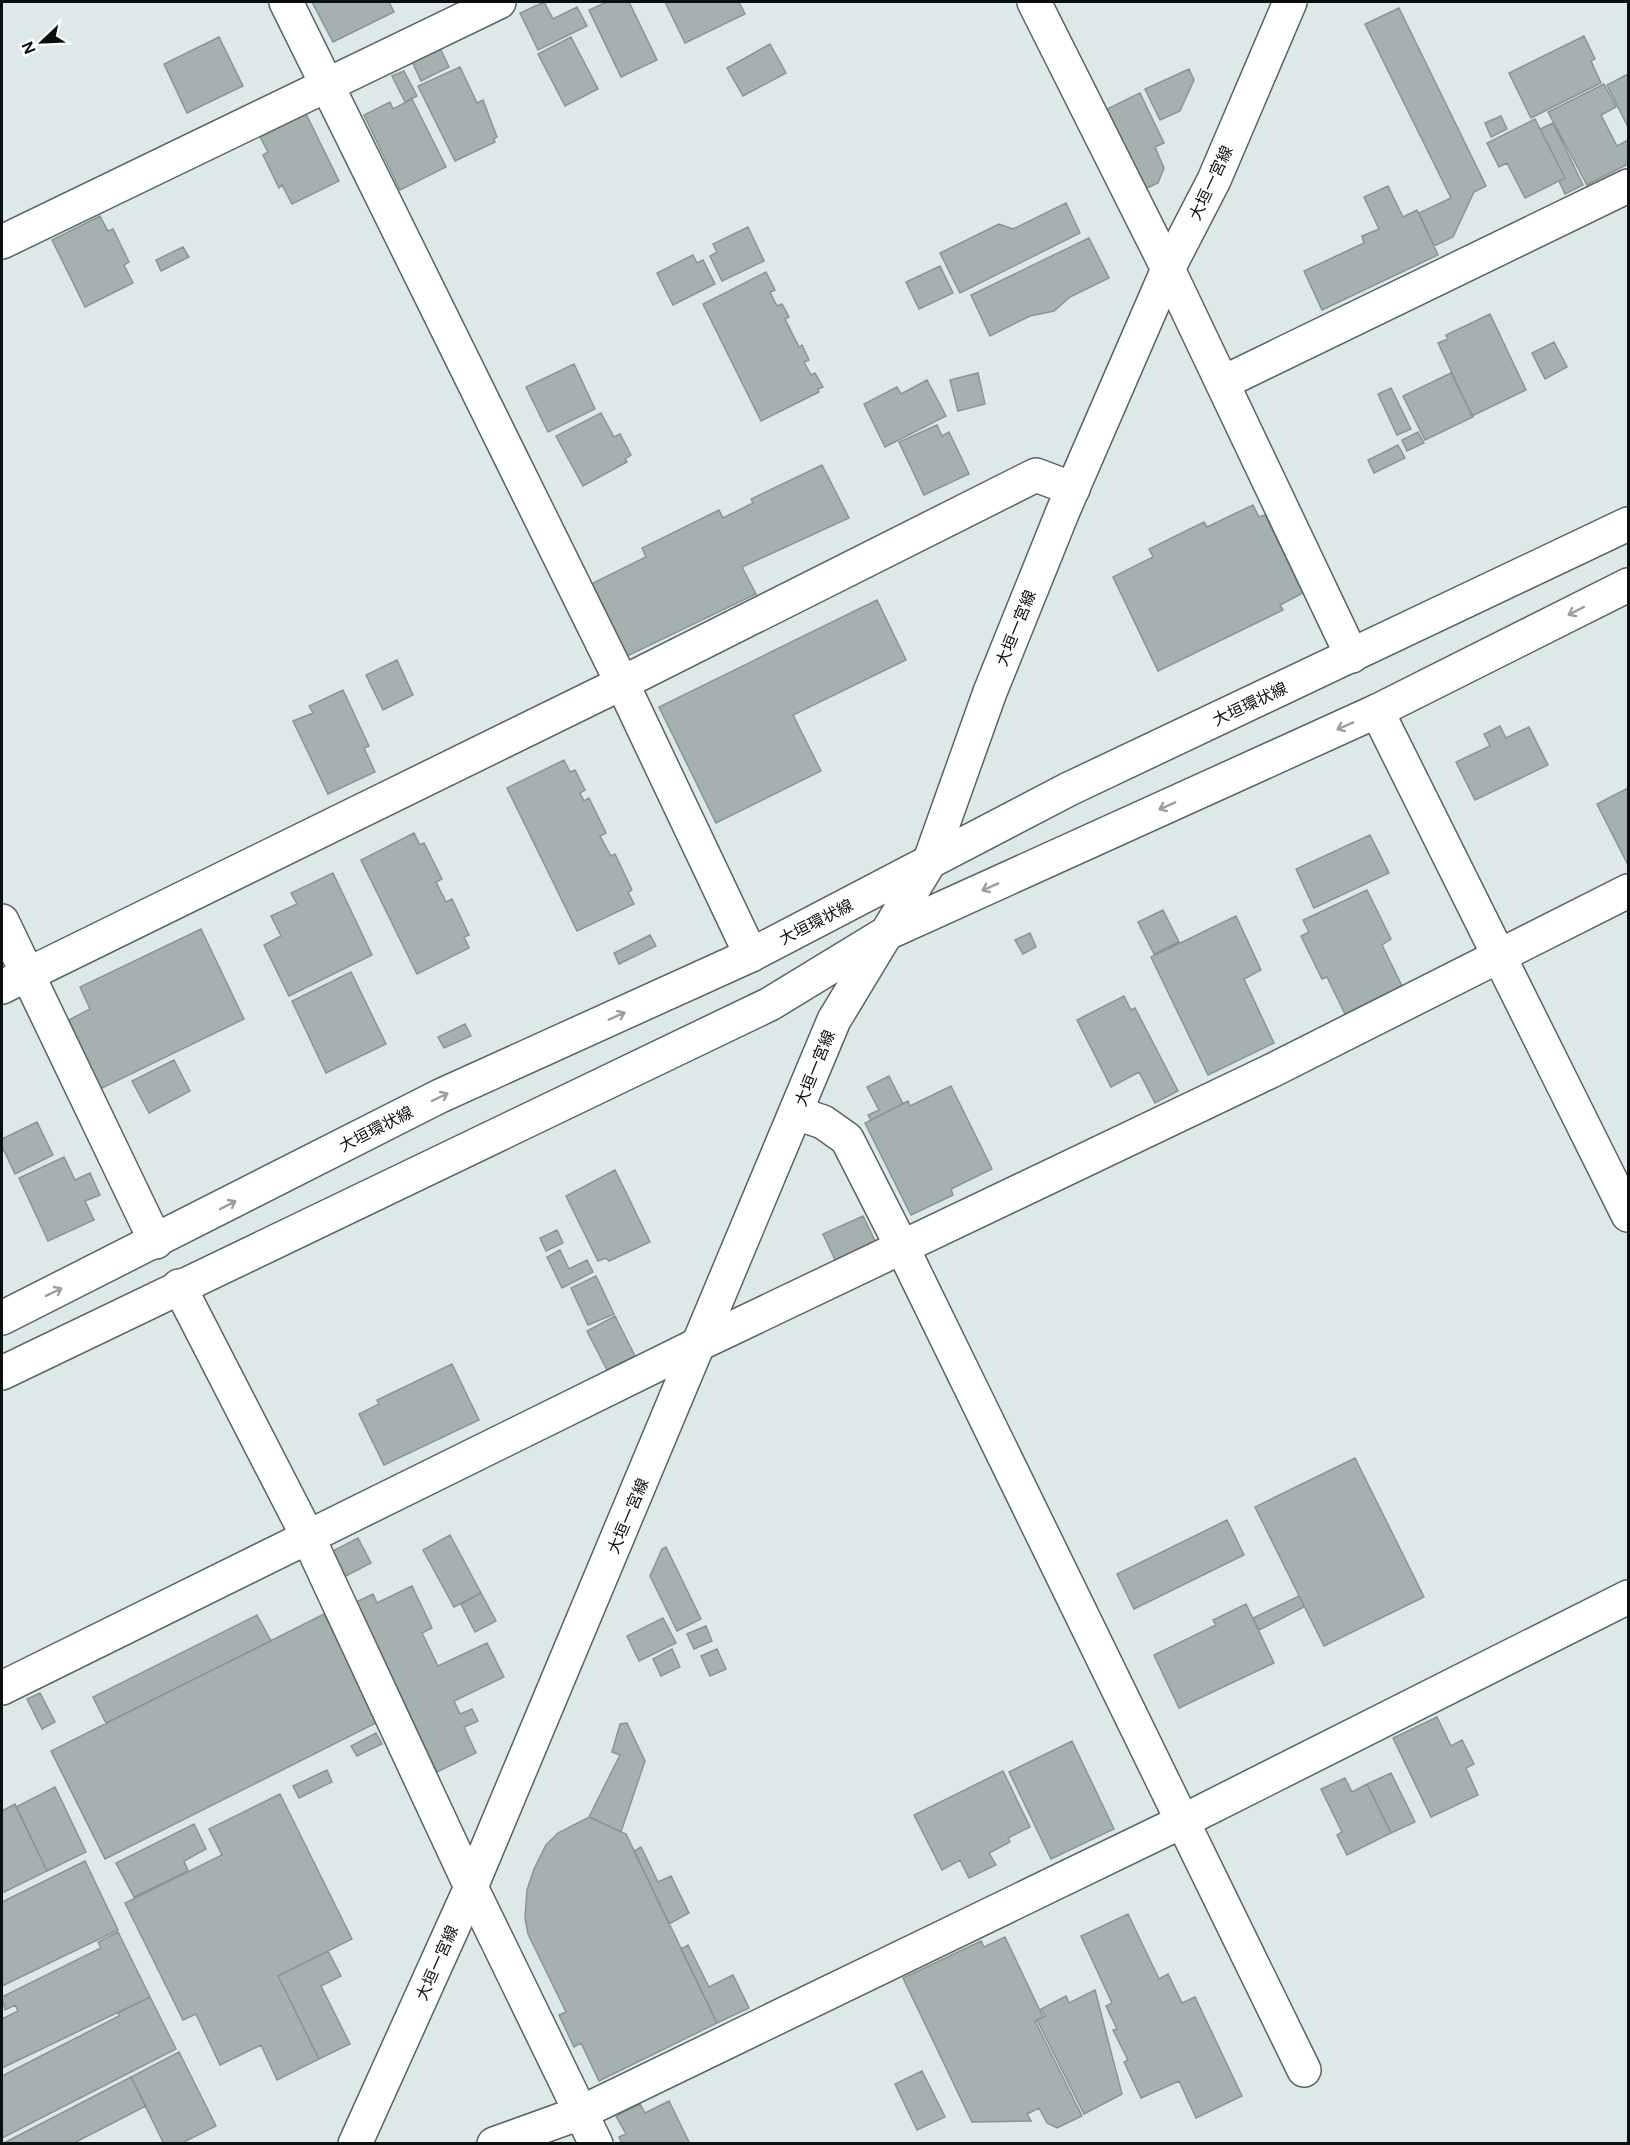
<svg xmlns="http://www.w3.org/2000/svg" width="1630" height="2145" viewBox="0 0 1630 2145" font-family="'DM Sans','Noto Sans JP',sans-serif">
  <rect width="100%" height="100%" fill="#dce9e8"/>
  <!-- building -->
  <path fill="#a4b1b0" stroke="#899594" stroke-width="1.5" d="M 312,2 L 389,2 L 394,12 L 333,42 Z
    M 544,2 L 553,19 L 577,7 L 587,26 L 538,50 L 520,13 Z
    M 607,2 L 629,2 L 657,60 L 621,77 L 589,10 Z
    M 665,2 L 739,2 L 745,14 L 685,43 Z
    M 1399,8 L 1486,186 L 1474,192 L 1453,237 L 1434,246 L 1419,213 L 1451,198 L 1365,24 Z
    M 1584,36 L 1595,59 L 1591,61 L 1601,83 L 1531,118 L 1509,73 Z
    M 219,37 L 243,86 L 187,113 L 164,64 Z
    M 571,37 L 598,89 L 565,106 L 538,54 Z
    M 770,44 L 786,73 L 743,96 L 727,68 Z
    M 439,46 L 449,67 L 421,81 L 411,59 Z
    M 460,67 L 477,103 L 483,100 L 497,137 L 494,139 L 495,142 L 455,161 L 418,86 Z
    M 1189,69 L 1194,80 L 1180,111 L 1160,120 L 1145,89 Z
    M 404,71 L 417,96 L 405,102 L 392,76 Z
    M 1628,74 L 1628,127 L 1607,85 Z
    M 1604,84 L 1616,107 L 1601,115 L 1617,146 L 1628,140 L 1628,164 L 1587,185 L 1548,112 Z
    M 1140,93 L 1164,143 L 1155,147 L 1164,168 L 1158,183 L 1143,190 L 1105,110 Z
    M 412,99 L 446,167 L 400,190 L 364,115 L 390,102 L 393,109 Z
    M 306,114 L 339,181 L 292,204 L 282,185 L 279,188 L 263,155 L 268,152 L 260,137 Z
    M 1501,116 L 1507,129 L 1491,137 L 1485,123 Z
    M 1535,119 L 1565,178 L 1525,198 L 1507,163 L 1499,167 L 1487,143 Z
    M 1553,123 L 1583,185 L 1565,194 L 1559,181 L 1565,178 L 1540,129 Z
    M 1388,186 L 1403,217 L 1417,210 L 1438,255 L 1322,310 L 1304,271 L 1364,243 L 1362,236 L 1379,229 L 1364,197 Z
    M 1066,203 L 1080,233 L 960,293 L 940,253 L 999,224 L 1013,229 Z
    M 100,216 L 108,231 L 113,229 L 129,262 L 124,265 L 133,283 L 85,307 L 52,240 Z
    M 748,227 L 764,261 L 722,281 L 710,256 L 717,252 L 713,244 Z
    M 1089,238 L 1109,278 L 1070,297 L 1054,311 L 1030,316 L 990,336 L 971,295 Z
    M 183,247 L 189,257 L 161,271 L 156,260 Z
    M 693,255 L 697,263 L 703,260 L 715,284 L 673,305 L 657,273 Z
    M 940,266 L 953,293 L 919,309 L 906,282 Z
    M 766,272 L 775,290 L 770,292 L 777,306 L 782,304 L 789,317 L 785,319 L 799,347 L 802,345 L 809,360 L 804,362 L 811,375 L 815,373 L 823,387 L 818,389 L 819,392 L 761,421 L 703,304 Z
    M 1490,314 L 1526,390 L 1472,416 L 1438,343 L 1448,339 L 1446,335 Z
    M 1554,342 L 1567,367 L 1545,379 L 1532,353 Z
    M 574,364 L 595,409 L 548,432 L 526,387 Z
    M 978,373 L 985,404 L 958,411 L 950,380 Z
    M 1451,373 L 1473,417 L 1425,440 L 1403,396 Z
    M 927,380 L 946,416 L 885,447 L 864,404 L 897,387 L 901,394 Z
    M 1391,388 L 1411,429 L 1397,435 L 1378,394 Z
    M 601,413 L 614,437 L 620,434 L 631,455 L 625,459 L 627,462 L 583,486 L 556,436 Z
    M 937,425 L 942,436 L 949,432 L 969,474 L 924,495 L 899,442 Z
    M 1418,432 L 1424,443 L 1407,451 L 1402,440 Z
    M 1398,445 L 1405,458 L 1374,473 L 1368,460 Z
    M 822,465 L 849,518 L 742,567 L 756,594 L 623,658 L 587,586 L 646,557 L 642,548 L 719,510 L 723,518 L 753,503 L 751,499 Z
    M 1253,505 L 1259,517 L 1265,515 L 1303,593 L 1280,605 L 1283,610 L 1158,671 L 1113,577 L 1153,557 L 1149,549 L 1204,522 L 1207,527 Z
    M 877,600 L 906,660 L 793,715 L 821,771 L 716,823 L 659,707 Z
    M 397,660 L 413,695 L 383,710 L 366,675 Z
    M 343,690 L 369,746 L 364,748 L 375,772 L 328,794 L 293,721 L 313,713 L 309,706 Z
    M 1500,726 L 1506,738 L 1529,727 L 1548,765 L 1475,800 L 1456,762 L 1490,746 L 1484,734 Z
    M 564,760 L 570,772 L 575,770 L 585,790 L 580,793 L 584,801 L 589,798 L 606,833 L 600,836 L 611,856 L 615,854 L 632,890 L 628,892 L 634,904 L 577,931 L 507,788 Z
    M 1628,788 L 1628,862 L 1627,863 L 1597,804 Z
    M 414,833 L 420,845 L 424,843 L 442,879 L 436,882 L 446,902 L 452,899 L 469,935 L 464,937 L 469,948 L 417,974 L 361,860 Z
    M 1370,835 L 1389,873 L 1314,908 L 1296,869 Z
    M 333,873 L 372,955 L 289,996 L 264,945 L 281,936 L 271,916 L 297,904 L 291,893 Z
    M 1367,890 L 1391,939 L 1382,945 L 1402,986 L 1345,1014 L 1327,977 L 1322,979 L 1301,936 L 1309,932 L 1303,920 Z
    M 1163,910 L 1179,942 L 1154,954 L 1138,922 Z
    M 1236,916 L 1261,970 L 1244,979 L 1274,1043 L 1208,1075 L 1151,957 Z
    M 201,929 L 244,1019 L 100,1089 L 67,1021 L 90,1009 L 80,987 Z
    M 1030,933 L 1036,947 L 1023,954 L 1015,940 Z
    M 650,935 L 656,946 L 619,964 L 614,953 Z
    M 351,972 L 386,1044 L 326,1073 L 292,1001 Z
    M 1124,996 L 1131,1010 L 1135,1008 L 1178,1091 L 1155,1103 L 1139,1072 L 1111,1087 L 1077,1020 Z
    M 465,1024 L 471,1036 L 444,1048 L 438,1037 Z
    M 174,1060 L 190,1091 L 149,1113 L 132,1081 Z
    M 889,1076 L 903,1104 L 871,1120 L 868,1115 L 879,1110 L 867,1087 Z
    M 951,1086 L 992,1169 L 951,1189 L 953,1195 L 911,1215 L 865,1123 L 908,1101 L 910,1106 Z
    M 37,1122 L 53,1155 L 15,1174 L 2,1146 L 2,1139 Z
    M 64,1157 L 75,1180 L 90,1173 L 100,1195 L 85,1201 L 94,1220 L 48,1241 L 19,1178 Z
    M 615,1170 L 650,1242 L 609,1261 L 606,1258 L 598,1261 L 566,1196 Z
    M 863,1216 L 877,1245 L 837,1264 L 823,1234 Z
    M 557,1230 L 563,1243 L 546,1251 L 540,1238 Z
    M 560,1250 L 569,1269 L 587,1260 L 593,1272 L 562,1288 L 547,1257 Z
    M 596,1276 L 614,1314 L 588,1325 L 571,1288 Z
    M 615,1316 L 635,1356 L 607,1370 L 587,1331 Z
    M 452,1364 L 479,1420 L 384,1465 L 359,1414 L 379,1404 L 377,1400 Z
    M 1355,1458 L 1424,1597 L 1324,1646 L 1255,1507 Z
    M 1227,1520 L 1244,1555 L 1134,1609 L 1117,1574 Z
    M 450,1535 L 481,1593 L 454,1607 L 423,1550 Z
    M 358,1538 L 371,1563 L 342,1578 L 329,1553 Z
    M 666,1547 L 701,1619 L 677,1631 L 650,1576 L 662,1549 Z
    M 412,1586 L 432,1628 L 422,1633 L 438,1666 L 487,1643 L 504,1677 L 454,1701 L 460,1714 L 472,1709 L 478,1721 L 464,1727 L 476,1753 L 437,1772 L 356,1602 L 373,1594 L 377,1603 Z
    M 481,1593 L 496,1621 L 475,1632 L 461,1604 Z
    M 1299,1596 L 1304,1607 L 1259,1630 L 1253,1618 Z
    M 1246,1604 L 1274,1663 L 1179,1708 L 1154,1655 L 1216,1625 L 1213,1620 Z
    M 324,1614 L 378,1722 L 105,1859 L 51,1751 Z
    M 257,1615 L 271,1641 L 106,1723 L 93,1697 Z
    M 663,1618 L 676,1643 L 639,1661 L 627,1636 Z
    M 706,1626 L 712,1641 L 694,1649 L 687,1634 Z
    M 672,1649 L 680,1667 L 661,1676 L 653,1659 Z
    M 717,1649 L 726,1669 L 710,1676 L 701,1656 Z
    M 40,1693 L 55,1722 L 42,1729 L 27,1699 Z
    M 1437,1717 L 1451,1746 L 1462,1740 L 1474,1764 L 1466,1768 L 1478,1795 L 1431,1817 L 1393,1738 Z
    M 627,1723 L 645,1761 L 621,1832 L 589,1817 L 620,1755 L 612,1752 L 620,1724 Z
    M 376,1733 L 382,1744 L 357,1756 L 351,1746 Z
    M 1072,1741 L 1114,1829 L 1051,1859 L 1009,1772 Z
    M 327,1770 L 332,1782 L 299,1798 L 293,1786 Z
    M 1003,1771 L 1030,1827 L 1008,1838 L 1010,1842 L 989,1853 L 996,1865 L 969,1878 L 960,1860 L 942,1870 L 914,1815 Z
    M 1391,1773 L 1415,1822 L 1391,1833 L 1367,1784 Z
    M 1345,1778 L 1352,1792 L 1367,1784 L 1391,1833 L 1347,1855 L 1337,1835 L 1342,1832 L 1321,1789 Z
    M 55,1787 L 86,1852 L 47,1871 L 16,1807 Z
    M 280,1794 L 352,1939 L 278,1976 L 319,2059 L 277,2080 L 261,2045 L 220,2065 L 196,2014 L 183,2020 L 125,1903 L 222,1855 L 209,1829 Z
    M 15,1804 L 47,1871 L 2,1893 L 2,1811 Z
    M 589,1817 L 626,1834 L 717,2023 L 599,2081 L 581,2043 L 574,2047 L 559,2015 L 566,2012 L 528,1934 L 525,1918 L 527,1890 L 534,1869 L 546,1845 L 558,1833 Z
    M 194,1824 L 206,1849 L 184,1861 L 188,1871 L 134,1897 L 116,1863 Z
    M 641,1847 L 658,1882 L 671,1876 L 689,1913 L 669,1924 L 634,1851 Z
    M 85,1861 L 118,1930 L 2,1986 L 2,1902 Z
    M 1128,1914 L 1159,1979 L 1168,1974 L 1182,2003 L 1195,1997 L 1242,2096 L 1196,2118 L 1179,2081 L 1141,2098 L 1124,2062 L 1128,2060 L 1113,2030 L 1117,2029 L 1106,2006 L 1112,2003 L 1081,1936 Z
    M 118,1932 L 150,1997 L 2,2068 L 2,2019 L 18,2011 L 15,2005 L 5,2010 L 2,1997 L 101,1948 L 98,1942 Z
    M 1005,1937 L 1043,2017 L 1035,2021 L 1082,2116 L 1057,2128 L 1047,2123 L 1039,2108 L 1027,2114 L 1031,2121 L 972,2122 L 903,1978 L 981,1941 L 984,1947 Z
    M 688,1945 L 709,1987 L 733,1975 L 749,2008 L 717,2023 L 681,1949 Z
    M 328,1951 L 341,1976 L 321,1986 L 350,2044 L 319,2059 L 278,1976 Z
    M 1095,1990 L 1122,2094 L 1084,2114 L 1037,2020 L 1045,2016 L 1041,2009 L 1066,1996 L 1069,2003 Z
    M 150,1997 L 176,2049 L 2,2138 L 2,2076 L 119,2016 L 118,2013 Z
    M 179,2052 L 216,2126 L 180,2144 L 164,2144 L 131,2077 Z
    M 922,2071 L 945,2117 L 917,2130 L 895,2084 Z
    M 131,2077 L 146,2106 L 72,2144 L 2,2144 Z
    M 669,2101 L 690,2144 L 622,2144 L 619,2137 L 626,2134 L 616,2116 L 640,2104 L 645,2113 Z"/>
  <g fill="none" stroke-linecap="round" stroke-linejoin="round">
    <!-- minor casing -->
    <g stroke="#596463" stroke-width="36">
      <path id="minor" d="M 286,2 L 622,683 L 751,955
        M 1034,2 L 1168,269 L 1352,656
        M 2,242 L 499,2
        M 1222,383 L 1628,186
        M 1377,711 L 1628,1215
        M 2,921 L 156,1242
        M 2,987 L 622,683 L 1036,475 L 1073,489
        M 796,1113 L 823,1122 L 847,1139 L 903,1249 L 1304,2070
        M 179,1286 L 307,1535 L 471,1887 L 596,2144
        M 2,1688 L 701,1343 L 1271,1071 L 1628,891
        M 494,2144 L 580,2113 L 1183,1821 L 1628,1597"/>
    </g>
    <!-- major casing -->
    <g stroke="#596463" stroke-width="36">
      <path id="major" d="M 2,1318 L 440,1096 L 751,955 L 1069,789 L 1628,524
        M 2,1373 L 770,1004 L 883,935 L 1377,711 L 1628,585
        M 355,2144 L 471,1887 L 834,1020 L 929,863 L 990,692 L 1063,511 L 1168,269 L 1214,180 L 1290,2"/>
    </g>
    <!-- minor -->
    <use href="#minor" stroke="#fff" stroke-width="33"/>
    <!-- major -->
    <use href="#major" stroke="#fff" stroke-width="33"/>
  </g>
  <!-- one-way arrows -->
  <defs><path id="oneway-shaft" d="M-6 0H5M1.5-3L5.5 0L1.5 3" fill="none" stroke-width="1.6" stroke-linecap="round" stroke-linejoin="round" transform="scale(1.5)"/></defs>
  <g stroke="#9d9f9f">
    <use href="#oneway-shaft" transform="translate(1576 611) rotate(153)"/>
    <use href="#oneway-shaft" transform="translate(1345 726) rotate(156)"/>
    <use href="#oneway-shaft" transform="translate(1167 806) rotate(156)"/>
    <use href="#oneway-shaft" transform="translate(990 887) rotate(156)"/>
    <use href="#oneway-shaft" transform="translate(617 1016) rotate(-24)"/>
    <use href="#oneway-shaft" transform="translate(440 1097) rotate(-26)"/>
    <use href="#oneway-shaft" transform="translate(228 1205) rotate(-27)"/>
    <use href="#oneway-shaft" transform="translate(54 1292) rotate(-26)"/>
  </g>
  <g text-anchor="middle" dominant-baseline="central" stroke-width="6" stroke-linejoin="round" paint-order="stroke">
    <!-- street labels -->
    <g font-size="16" fill="#0b0f0f" stroke="#fff">
      <text transform="translate(1211 183) rotate(-65)">大垣一宮線</text>
      <text transform="translate(1016 628) rotate(-68)">大垣一宮線</text>
      <text transform="translate(1250 704) rotate(-25)">大垣環状線</text>
      <text transform="translate(816 922) rotate(-27)">大垣環状線</text>
      <text transform="translate(815 1068) rotate(-68)">大垣一宮線</text>
      <text transform="translate(376 1129) rotate(-27)">大垣環状線</text>
      <text transform="translate(628 1516) rotate(-67)">大垣一宮線</text>
      <text transform="translate(437 1963) rotate(-66)">大垣一宮線</text>
    </g>
  </g>
  <!-- border -->
  <rect width="1630" height="2145" fill="none" stroke="#0b0f0f" stroke-width="6"/>
  <!-- north arrow -->
  <g transform="translate(42 42) rotate(247)" stroke="#ffffff" stroke-width="4.5" paint-order="stroke">
  <path d="M0-4.5L10 22L0 15L-10 22Z" fill="#0b0f0f"/>
  <text y="-9" font-size="16" font-weight="bold" text-anchor="middle" fill="#0b0f0f">N</text>
  </g>
</svg>
